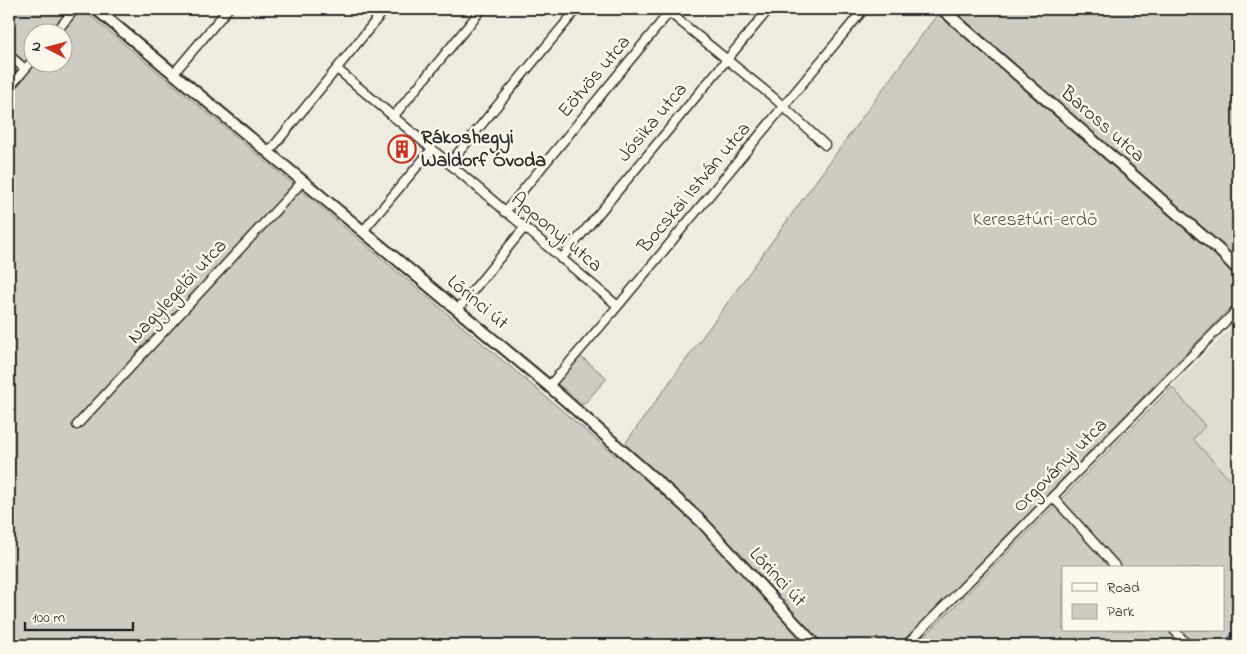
<svg xmlns="http://www.w3.org/2000/svg" width="1247" height="654" viewBox="0 0 1247 654" font-family="'Indie Flower',sans-serif">
  <rect width="100%" height="100%" fill="#eeebe0"/>
  <filter id="ink" filterUnits="userSpaceOnUse"><feTurbulence type="fractalNoise" baseFrequency=".02" numOctaves="2"/><feDisplacementMap in="SourceGraphic" scale="10" xChannelSelector="R" yChannelSelector="G"/><feConvolveMatrix kernelMatrix="1 2 1 2 8 2 1 2 1" color-interpolation-filters="sRGB"/></filter>
  <g filter="url(#ink)">
    <!-- built -->
    <path fill="#dedbd1" d="M 1238,321 L 1238,489 L 1193,439 L 1205,426 L 1172,387 Z"/>
    <!-- green -->
    <path fill="#cecbc2" stroke="#7c7b76" fill-rule="evenodd" d="M 9,9 L 82,9 L 303,192 L 616,456 L 941,9 L 1238,9 L 1238,300 L 900,645 L 9,645 ZM 32,32 L 62,32 L 62,62 L 32,62 Z
      M 580,356 L 607,378 L 583,405 L 557,383 Z
      M 1172,387 L 1205,426 L 1193,439 L 1238,489 L 1238,645 L 916,645 ZM 1063,568 L 1223,568 L 1223,630 L 1063,630 Z"/>
    <g fill="none" stroke-linecap="round" stroke-linejoin="round">
      <!-- minor casing -->
      <g stroke="#2b2b2b" stroke-width="11">
        <path id="minor" d="M 665,9 L 773,97 L 825,145
          M 56,32 L 75,9
          M 9,55 L 25,69
          M 337,69 L 618,306
          M 174,73 L 228,9
          M 9,88 L 32,61
          M 393,117 L 482,9
          M 269,152 L 385,9
          M 449,164 L 577,9
          M 505,212 L 672,9
          M 363,231 L 432,149
          M 561,259 L 769,9
          M 458,309 L 524,228
          M 549,386 L 618,306 L 864,9
          M 77,425 L 303,181
          M 1053,497 L 1117,568
          M 1174,630 L 1188,645
          M 906,645 L 1238,309
          M 1229,645 L 1238,636"/>
      </g>
      <!-- tertiary casing -->
      <g stroke="#2b2b2b" stroke-width="14">
        <path id="tertiary" d="M 96,9 L 549,386 L 667,490 L 702,522 L 815,645
          M 942,9 L 1219,250 L 1238,270"/>
      </g>
      <!-- minor -->
      <use href="#minor" stroke="#fbf7ec" stroke-width="8"/>
      <!-- tertiary -->
      <use href="#tertiary" stroke="#fbf7ec" stroke-width="10"/>
    </g>
  </g>
  <!-- icons -->
  <defs>
    <g id="building-ring" transform="scale(1.4375)"><circle r="9.5" fill="#fbf7ec" stroke="#c8321e" stroke-width="1.5"/><path d="M-4-6H4V6H1V3H-1V6H-4ZM-2.5-4.3h1.7v1.8h-1.7ZM.8-4.3h1.7v1.8H.8ZM-2.5-1h1.7V.8h-1.7ZM.8-1h1.7V.8H.8Z" fill="#c8321e"/></g>
  </defs>
  <g fill-rule="evenodd">
    <use href="#building-ring" x="402" y="149"/>
  </g>
  <g text-anchor="middle" dominant-baseline="central" stroke-width="5" stroke-linejoin="round" paint-order="stroke">
    <!-- street labels -->
    <g font-size="20" fill="#2b2b2b" stroke="#fbf7ec">
      <text transform="translate(595 77) rotate(-50)">Eötvös utca</text>
      <text transform="translate(653 123) rotate(-50)">Jósika utca</text>
      <text transform="translate(1102 125) rotate(41)">Baross utca</text>
      <text transform="translate(695 188) rotate(-50)">Bocskai István utca</text>
      <text transform="translate(556 233) rotate(40)">Apponyi utca</text>
      <text transform="translate(178 292) rotate(-47)">Nagylegelői utca</text>
      <text transform="translate(477 303) rotate(40)">Lőrinci út</text>
      <text transform="translate(1061 466) rotate(-45)">Orgoványi utca</text>
      <text transform="translate(777 578) rotate(47)">Lőrinci út</text>
    </g>
    <!-- poi labels -->
    <g font-size="20" font-weight="bold" fill="#2b2b2b" stroke="#fbf7ec" text-anchor="start">
      <text x="421" y="138">Rákoshegyi<tspan x="421" dy="23">Waldorf Óvoda</tspan></text>
    </g>
    <!-- park labels -->
    <g font-size="20" fill="#545351" stroke="#fbf7ec">
      <text x="1035" y="220">Keresztúri-erdő</text>
    </g>
  </g>
  <!-- margin -->
  <rect width="1247" height="654" fill="none" stroke="#fbf7ec" stroke-width="30"/>
  <rect x="15" y="15" width="1217" height="624" fill="none" stroke="#2b2b2b" stroke-width="2" filter="url(#ink)"/>
  <!-- legend -->
  <rect x="1062" y="566" width="162" height="65" fill="#fbf7ec" stroke="#a8a59f"/>
  <rect x="1072" y="583" width="25" height="8" fill="#fbf7ec" stroke="#a8a59f"/>
  <text x="1107" y="592" font-size="15" fill="#2b2b2b">Road</text>
  <rect x="1072" y="604" width="25" height="15" fill="#cecbc2" stroke="#a8a59f"/>
  <text x="1107" y="616" font-size="15" fill="#2b2b2b">Park</text>
  <!-- north arrow -->
  <g transform="translate(48 48) rotate(276)"><circle r="24" fill="#fbf7ec" stroke="#a8a59f"/>
  <path d="M0-4L9 19L0 12L-9 19Z" fill="#c8321e"/>
  <text y="-8" font-size="14" font-weight="bold" text-anchor="middle" fill="#2b2b2b">N</text>
  </g>
  <!-- scale -->
  <path d="M25 622v8h108v-8" fill="none" stroke="#2b2b2b" stroke-width="2.5"/>
  <text x="32" y="622" font-size="15" fill="#2b2b2b" stroke="#fbf7ec" stroke-width="4" paint-order="stroke">100 m</text>
</svg>
